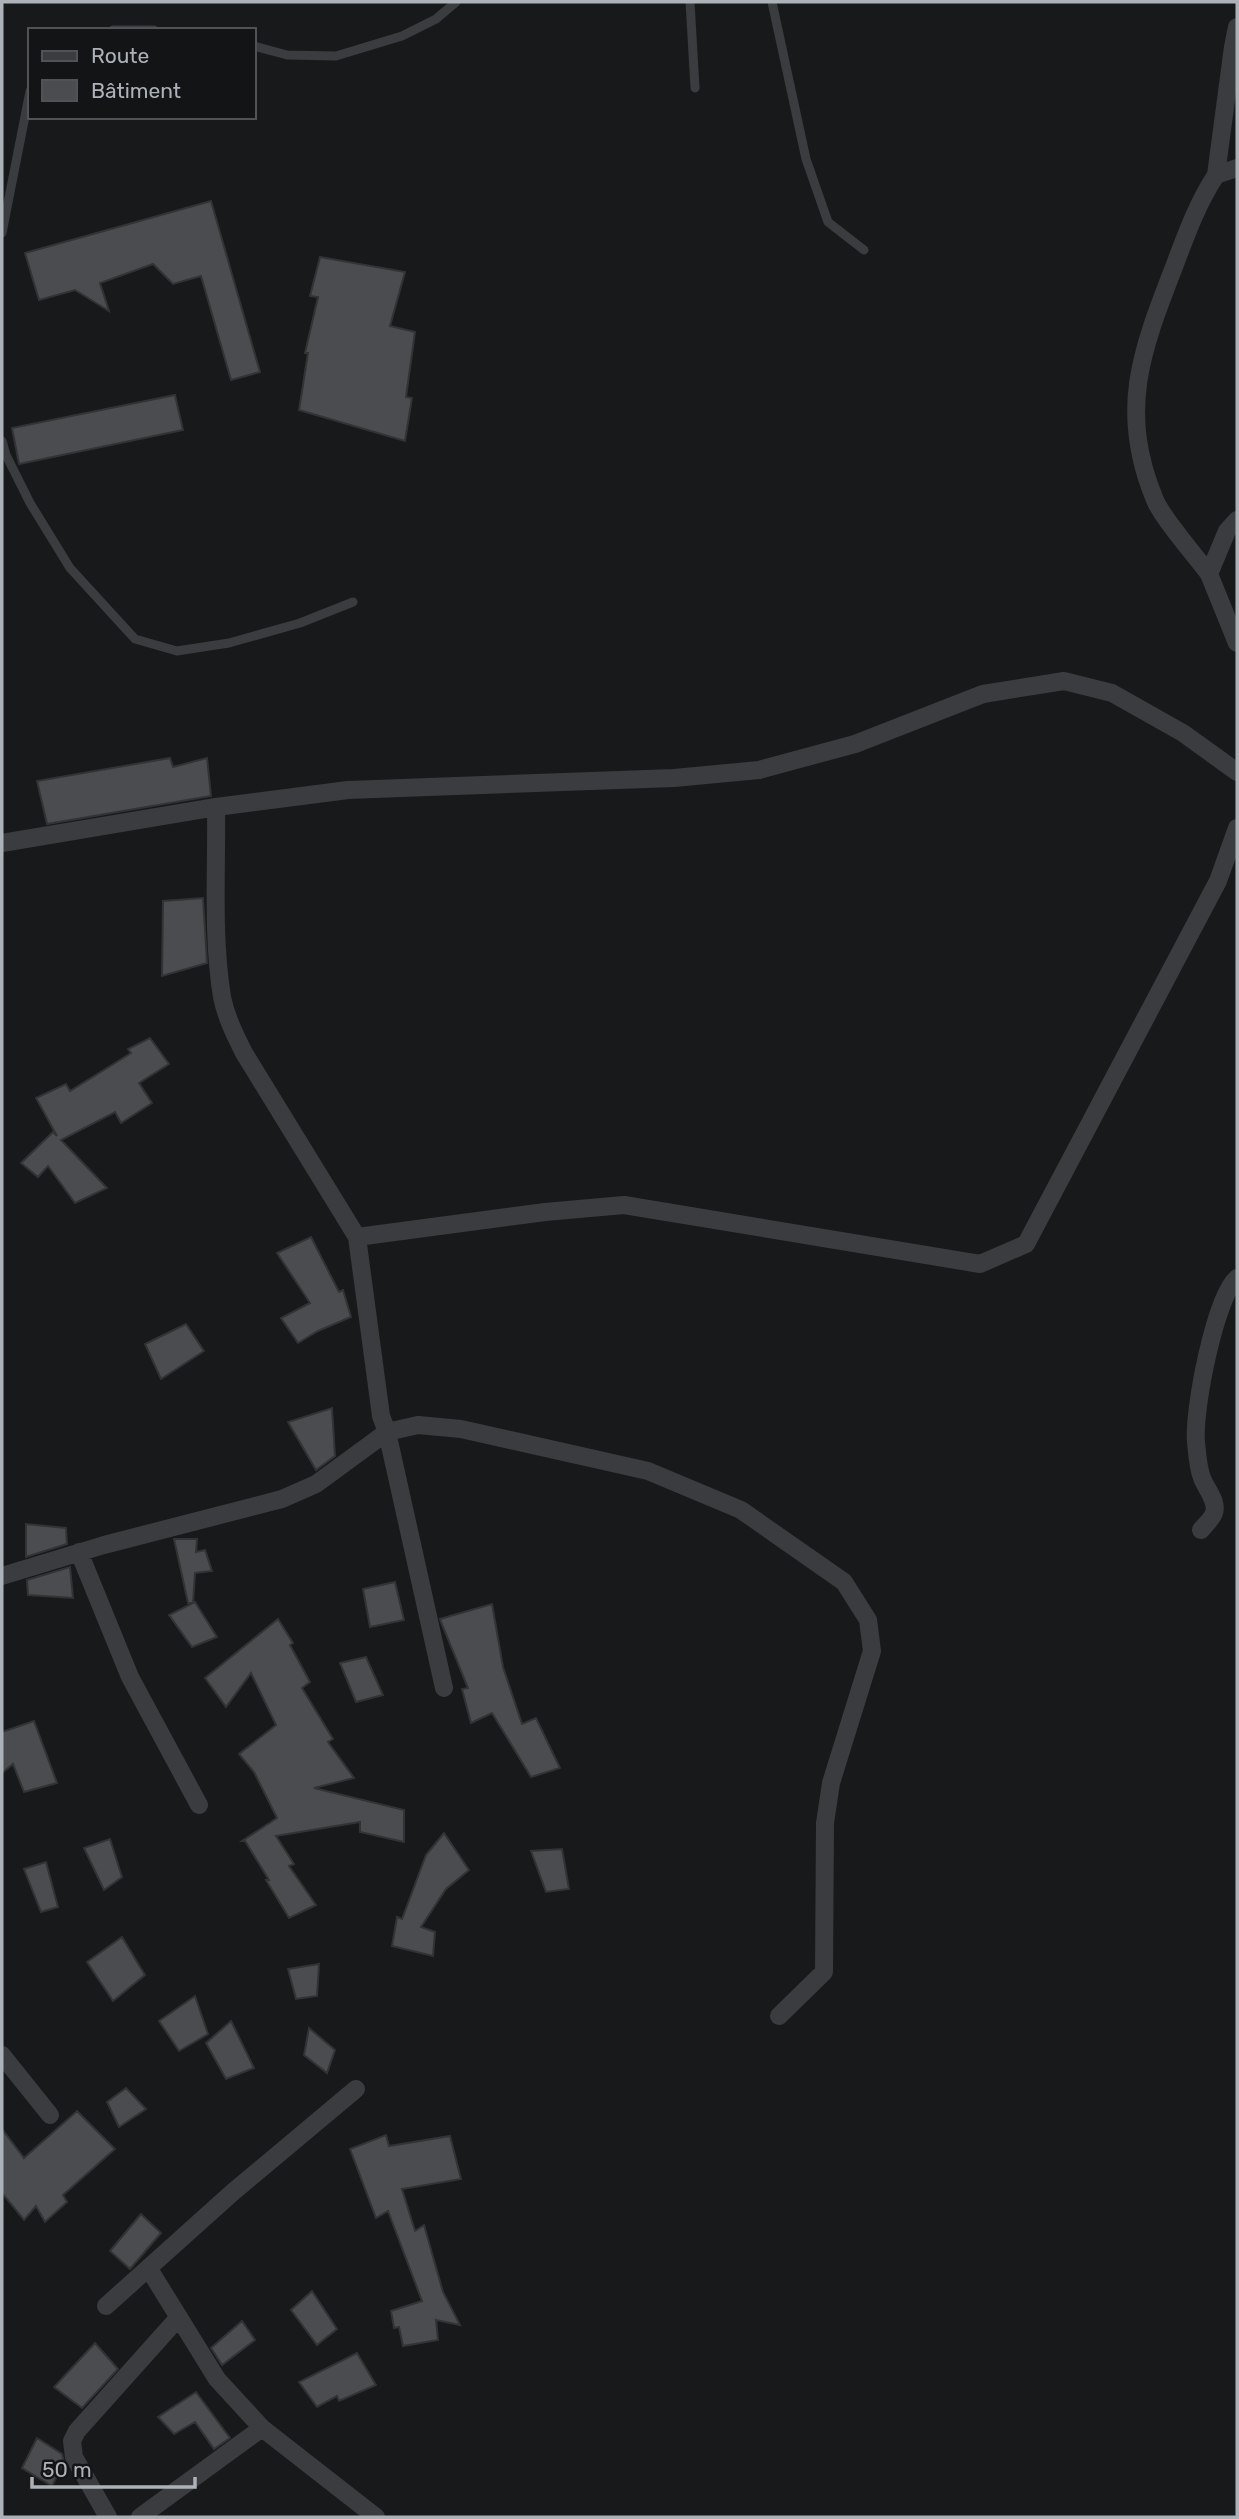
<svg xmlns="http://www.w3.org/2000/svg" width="1239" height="2519" viewBox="0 0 1239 2519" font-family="Rubik,sans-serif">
  <rect width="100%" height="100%" fill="#18191a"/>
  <!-- building -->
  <path fill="#4b4c4f" stroke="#333336" stroke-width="2" d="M 211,201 L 260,372 L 231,380 L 201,276 L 173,284 L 153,264 L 100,283 L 109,311 L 75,290 L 39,300 L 25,253 Z
    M 320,257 L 405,272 L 390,326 L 415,332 L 406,397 L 412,398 L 405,441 L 299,410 L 308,353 L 305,353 L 318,297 L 310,296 Z
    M 175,395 L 183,430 L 19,464 L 12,428 Z
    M 170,758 L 173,767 L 207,758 L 211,796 L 47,824 L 37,781 Z
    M 203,898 L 207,963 L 162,976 L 163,901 Z
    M 150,1038 L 169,1064 L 139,1083 L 152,1103 L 121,1123 L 115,1112 L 61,1140 L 107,1188 L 75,1203 L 48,1166 L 38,1177 L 21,1163 L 53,1132 L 57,1136 L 36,1098 L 66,1084 L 70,1091 L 131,1053 L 128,1049 Z
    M 311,1237 L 339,1292 L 343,1290 L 351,1317 L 318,1331 L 298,1343 L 281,1318 L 310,1303 L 277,1253 Z
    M 186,1324 L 204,1351 L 161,1379 L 145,1344 Z
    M 332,1408 L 335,1456 L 316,1470 L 288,1422 Z
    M 26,1524 L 66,1528 L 67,1544 L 26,1557 Z
    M 174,1539 L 197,1539 L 196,1552 L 205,1550 L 212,1571 L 195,1573 L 193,1603 L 188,1603 Z
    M 70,1567 L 73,1598 L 28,1595 L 27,1580 Z
    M 395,1582 L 404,1620 L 370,1627 L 363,1589 Z
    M 195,1602 L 217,1637 L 192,1647 L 169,1615 Z
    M 492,1604 L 503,1667 L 522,1724 L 536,1718 L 560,1768 L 531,1777 L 492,1713 L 471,1723 L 462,1689 L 468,1688 L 441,1622 L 440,1619 Z
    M 278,1619 L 293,1643 L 290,1645 L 310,1682 L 302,1688 L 333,1739 L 328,1742 L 354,1778 L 314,1788 L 404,1810 L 404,1842 L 360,1832 L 360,1822 L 276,1836 L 294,1864 L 289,1866 L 316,1905 L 289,1918 L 266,1880 L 269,1880 L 245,1841 L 242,1841 L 277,1818 L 254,1772 L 239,1754 L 276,1725 L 251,1673 L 226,1707 L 205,1678 Z
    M 366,1657 L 383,1695 L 356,1702 L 340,1663 Z
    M 34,1721 L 57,1783 L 24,1792 L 13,1764 L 2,1773 L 2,1732 Z
    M 444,1833 L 469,1870 L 446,1889 L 421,1927 L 435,1932 L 433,1956 L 392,1946 L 397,1917 L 402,1919 L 426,1855 Z
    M 110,1839 L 122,1877 L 104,1890 L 84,1848 Z
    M 562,1849 L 569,1889 L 546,1892 L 531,1851 Z
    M 46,1862 L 58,1907 L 41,1912 L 24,1869 Z
    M 122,1937 L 145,1975 L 113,2001 L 87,1962 Z
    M 319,1964 L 317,1996 L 296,1999 L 288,1969 Z
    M 195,1996 L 208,2034 L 179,2051 L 159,2021 Z
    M 231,2021 L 254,2068 L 226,2079 L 206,2043 Z
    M 309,2028 L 335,2050 L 327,2073 L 304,2055 Z
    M 126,2088 L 146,2109 L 119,2127 L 107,2102 Z
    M 77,2111 L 115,2149 L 63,2195 L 67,2202 L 45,2222 L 36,2206 L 24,2220 L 2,2193 L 2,2129 L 24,2158 Z
    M 386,2135 L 389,2146 L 450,2136 L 461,2179 L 402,2189 L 415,2231 L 424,2225 L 443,2292 L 460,2325 L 436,2320 L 438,2340 L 403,2346 L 399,2327 L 394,2328 L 391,2311 L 422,2301 L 388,2211 L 376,2218 L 350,2149 Z
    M 141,2214 L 161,2233 L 130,2269 L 110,2251 Z
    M 312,2291 L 337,2329 L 317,2345 L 291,2310 Z
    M 242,2321 L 255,2340 L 222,2365 L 211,2348 Z
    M 95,2343 L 118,2369 L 82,2408 L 54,2387 Z
    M 357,2353 L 376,2385 L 339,2401 L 337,2396 L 317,2407 L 299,2382 Z
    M 196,2392 L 230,2438 L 214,2449 L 195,2422 L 174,2434 L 158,2417 Z
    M 37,2438 L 62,2454 L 64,2462 L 52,2486 L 22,2468 Z"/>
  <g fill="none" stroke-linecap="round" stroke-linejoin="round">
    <!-- service -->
    <path stroke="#3a3c3f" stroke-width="9" d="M 690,2 L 695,88
      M 772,2 L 806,159 L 828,222 L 864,250
      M 113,30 L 154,30
      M 254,46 L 287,55 L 336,56 L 402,36 L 436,19 L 456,2
      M 2,233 L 30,91
      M 2,441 L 6,455 L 30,503 L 70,568 L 135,639 L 177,651 L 229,643 L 300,623 L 353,602"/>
    <!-- minor -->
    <path stroke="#3a3c3f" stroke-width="18" d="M 1216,175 L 1233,47 L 1237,27
      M 1237,520 L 1227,531 L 1209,574 L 1237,643
      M 1209,574 C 1195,555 1163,519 1155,500 C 1118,411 1141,352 1174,267 C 1186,235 1197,204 1216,175 L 1237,168
      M 216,807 C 217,870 212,935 222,997 C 226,1017 235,1035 244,1053 L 357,1237 L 381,1416 L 387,1432 L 444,1688
      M 2,843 L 216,807 L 348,790 L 674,778 L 759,770 L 855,744 L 983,694 L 1064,681 L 1112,693 L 1183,733 L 1237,772
      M 357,1237 L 545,1212 L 624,1205 L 980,1264 L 1026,1244 L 1218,881 L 1237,828
      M 1201,1530 C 1204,1526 1212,1519 1214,1513 C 1218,1501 1206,1489 1202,1478 C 1198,1468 1197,1453 1196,1442 C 1193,1411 1215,1297 1237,1278
      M 79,1552 L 130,1677 L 199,1805
      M 2,1576 L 104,1545 L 282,1499 L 316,1484 L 387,1432 L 418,1425 L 461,1429 L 648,1471 L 741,1510 L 844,1582 L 868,1620 L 872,1651 L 831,1783 L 825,1823 L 824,1972 L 779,2016
      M 2,2055 L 50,2115
      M 149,2269 L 217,2379 L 262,2428 L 376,2517
      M 106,2306 L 233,2192 L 356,2089
      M 108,2517 L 74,2457 L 72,2441 L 77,2431 L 179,2317
      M 140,2517 L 262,2428"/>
  </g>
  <!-- border -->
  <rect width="1239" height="2519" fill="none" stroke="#acb2b8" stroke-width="7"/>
  <!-- legend -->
  <rect x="28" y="28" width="228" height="91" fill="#131415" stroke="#505356" stroke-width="2"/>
  <rect x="42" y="51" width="35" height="10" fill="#3a3c3f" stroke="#505356" stroke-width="2"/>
  <text x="91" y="63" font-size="21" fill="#acb2b8">Route</text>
  <rect x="42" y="80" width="35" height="21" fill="#4b4c4f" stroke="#505356" stroke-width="2"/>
  <text x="91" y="98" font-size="21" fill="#acb2b8">Bâtiment</text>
  <!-- scale -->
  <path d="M32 2477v10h163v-10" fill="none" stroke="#acb2b8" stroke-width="3.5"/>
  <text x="42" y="2477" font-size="21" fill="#acb2b8" stroke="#131415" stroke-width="5" paint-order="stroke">50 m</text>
</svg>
